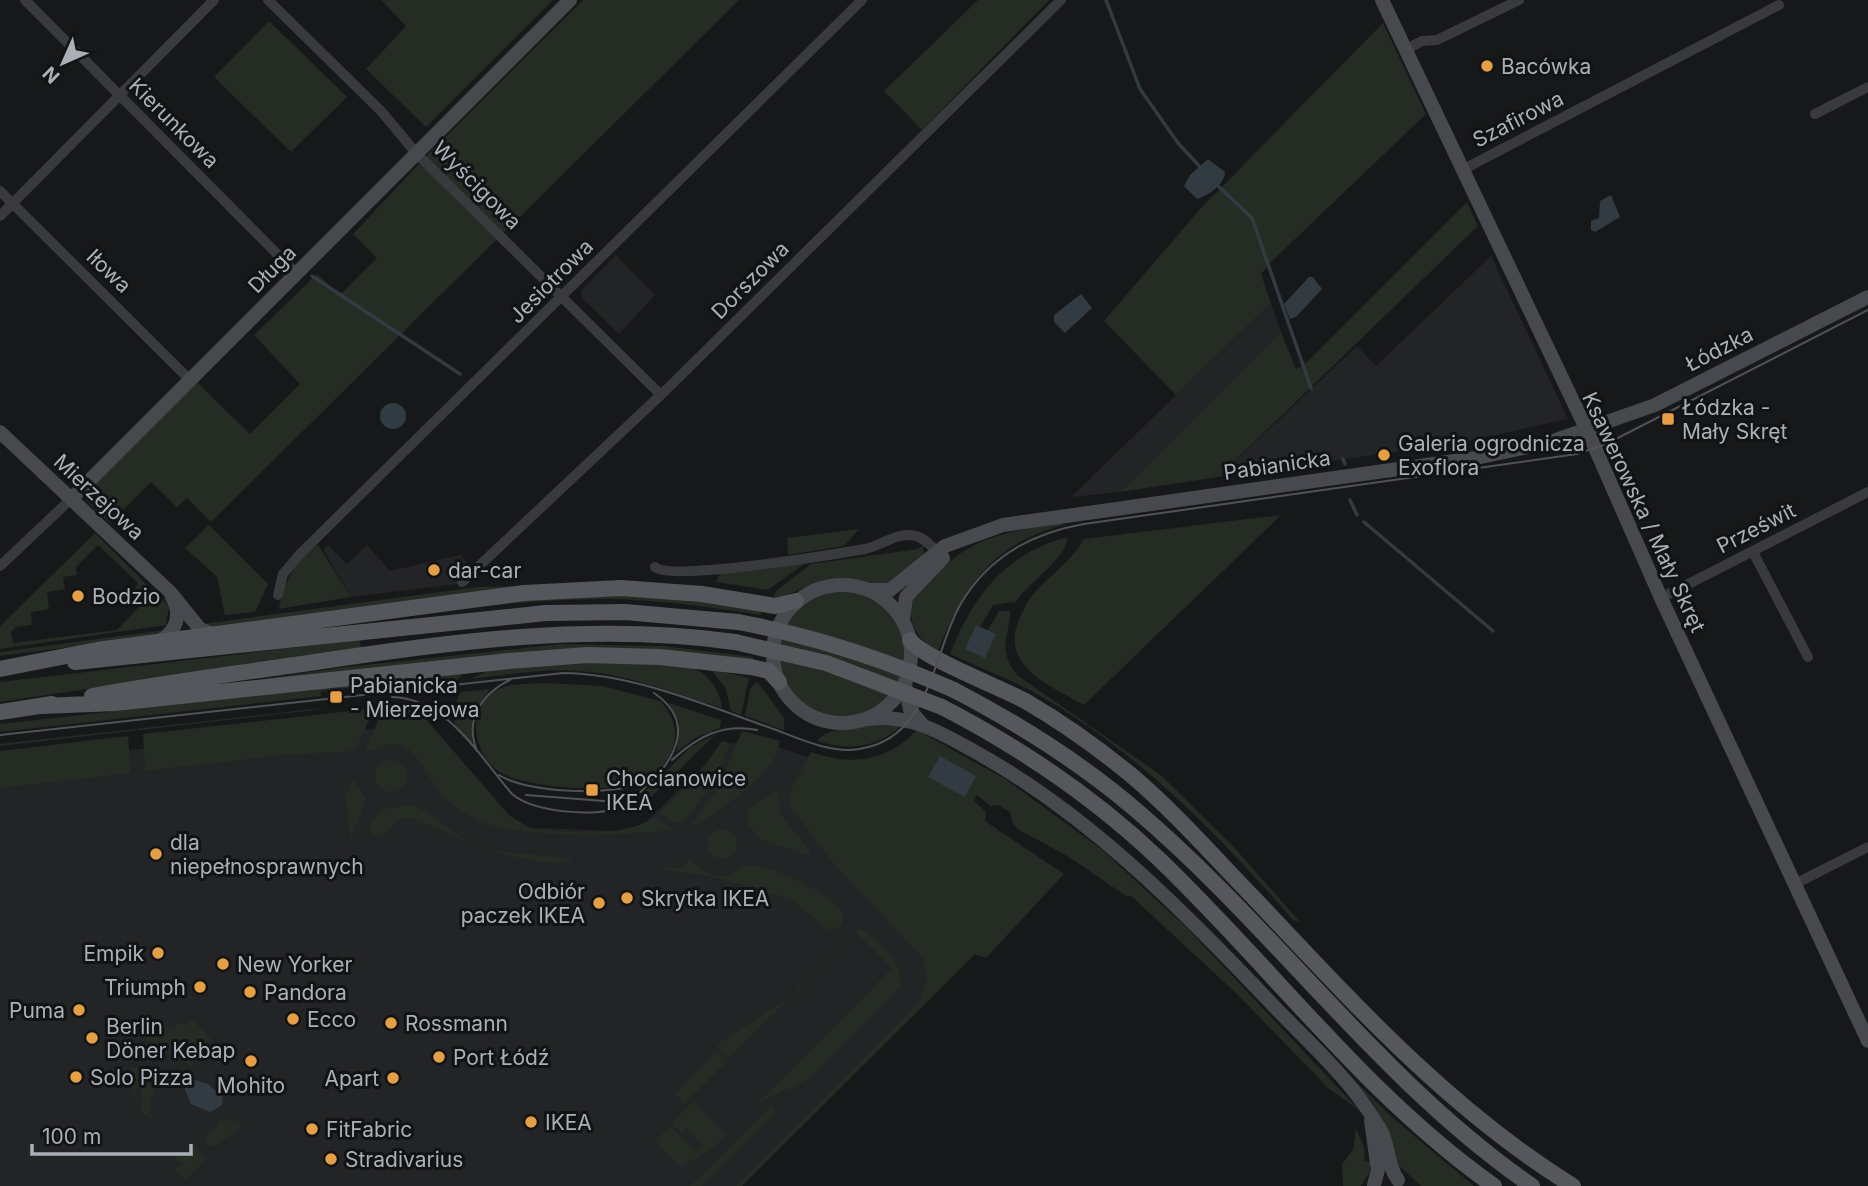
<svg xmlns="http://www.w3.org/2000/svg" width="1868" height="1186" viewBox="0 0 1868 1186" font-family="Inter,sans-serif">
  <rect width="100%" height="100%" fill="#171819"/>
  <!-- built -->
  <path fill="#232426" d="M 616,255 L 655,295 L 619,334 L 582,298 L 581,291 Z
    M 1491,256 L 1568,419 L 1458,443 L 1218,477 L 1357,346 L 1376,366 Z
    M 1271,303 L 1281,332 L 1120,492 L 1071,497 Z
    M 328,545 L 347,564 L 367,545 L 390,571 L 460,555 L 473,568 L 457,584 L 351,597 L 323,549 Z
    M 427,724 L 518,827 L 636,832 L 726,744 L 757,740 L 808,757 L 986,958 L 975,954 L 742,1186 L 0,1186 L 0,761 Z"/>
  <!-- green -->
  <path fill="#242c24" d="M 381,0 L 553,0 L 426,127 L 366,69 L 406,26 Z
    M 583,0 L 739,0 L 211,522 L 187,498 L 177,507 L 151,482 L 110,523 L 85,500 L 91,491 L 88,488 L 196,381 L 250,434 L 300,384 L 254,335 L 317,274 L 340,295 L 377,258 L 353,234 L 430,152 Z
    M 978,0 L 1049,0 L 922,130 L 884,91 Z
    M 269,21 L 347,97 L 291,152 L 214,77 Z
    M 1383,23 L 1426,114 L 1270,263 L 1261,274 L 1271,303 L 1176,395 L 1104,321 L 1201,208 Z
    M 1467,202 L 1478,226 L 1218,477 L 1120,492 L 1281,332 L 1296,369 L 1304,365 Z
    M 1281,515 L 1084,705 C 1052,686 1001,668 1018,622 C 1023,610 1028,599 1037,590 C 1054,572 1072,560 1084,539 Z
    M 1061,523 L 1064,525 C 993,543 963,587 938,651 C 917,639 911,627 909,603 C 963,541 980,536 1061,523 Z
    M 209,525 L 268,584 L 255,612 L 225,615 L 217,577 L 185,548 Z
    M 859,529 L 844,546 L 788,555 L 787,538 Z
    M 95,533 L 148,586 L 141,592 L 134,591 L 138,583 L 98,545 L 76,567 L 77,575 L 63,577 L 65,589 L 47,592 L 49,609 L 31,612 L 32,625 L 16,627 L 11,632 L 13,643 L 117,630 L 155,590 L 169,606 L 166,625 L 0,649 L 0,626 Z
    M 1067,537 C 1069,557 1028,582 1016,602 L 993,605 L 980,627 L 976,625 L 996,634 L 988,630 L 999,611 L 1010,611 C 1010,638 996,647 1017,675 L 1162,776 L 1233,846 L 1301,923 L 1293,920 C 1218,834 1141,755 1042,697 C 1013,680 980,668 950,654 C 973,596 1005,554 1067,537 Z
    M 318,545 L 351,597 L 279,609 C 283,585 295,558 318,545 Z
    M 923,545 L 924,555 C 916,563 907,575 896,581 C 877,592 850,575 828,579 C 808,583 793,596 773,598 L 776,591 L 811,564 L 918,549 Z
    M 808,561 L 768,590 L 716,582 L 720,574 Z
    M 523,586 L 215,628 L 202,624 L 477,587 Z
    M779 654a63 63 0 1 1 126 0a63 63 0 1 1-126 0Z
    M 631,595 L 672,597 L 762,609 L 761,615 C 709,607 656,599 603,599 C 488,600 374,622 260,636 L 511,601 Z
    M 165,630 L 155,636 L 0,656 L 0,652 Z
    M 360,640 L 361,648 L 0,702 L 0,682 Z
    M 561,644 L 664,646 L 753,657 L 752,663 L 638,649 L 223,685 L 337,668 Z
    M 569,662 C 600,663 668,657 695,669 C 711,676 720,692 722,708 C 676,694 628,674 579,671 C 543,668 507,675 471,679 L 489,670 Z
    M 711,669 L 749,678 L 741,715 L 731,711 L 726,689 Z
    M 465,672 L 457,680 L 382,689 L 381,684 L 321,691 L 321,696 L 0,732 L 0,724 Z
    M 757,681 L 784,718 L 784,730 L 745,716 L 750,689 Z
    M 547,683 L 602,686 L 660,701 C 675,716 680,737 670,755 C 662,770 648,780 633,784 C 606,793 519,788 497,770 C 470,750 466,699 504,687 C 517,683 534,684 547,683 Z
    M 490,689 L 472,714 L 472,744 L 455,725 L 455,707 L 460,692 Z
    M 669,703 L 721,720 L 720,728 L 695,738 L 677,752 L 679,722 Z
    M 396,707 L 409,709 L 424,717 L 509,815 L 533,830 C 566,831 623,839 652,818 L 661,820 L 673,830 C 629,835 525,839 485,823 C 469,817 453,807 441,794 C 427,778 419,747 395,744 C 384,743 375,750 365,752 L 383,708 Z
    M 323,708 L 315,710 L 0,746 L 0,744 Z
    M 368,709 L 372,713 L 355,751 L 284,755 L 145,771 L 143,734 Z
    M 878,722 L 903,724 C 879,748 848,751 817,741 C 827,727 860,728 878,722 Z
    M 917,730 L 1005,779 L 1101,849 L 1187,928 L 1359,1110 L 1328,1088 L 1238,995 L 1131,896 L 1126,896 L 1069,857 L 1019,830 L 1013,824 L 1010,812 L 998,805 L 990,806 L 977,795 L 974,801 L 986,812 L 985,821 L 1064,874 L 986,958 L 975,954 L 742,1186 L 736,1186 L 918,1004 L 927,979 L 923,958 L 834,864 L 788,803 L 791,789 L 811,752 C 852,766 886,762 917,730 Z
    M 742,731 L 780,741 C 778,749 777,755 772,762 C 760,782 710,819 689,828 L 717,790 Z
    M 716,734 L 651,797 L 647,793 L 633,804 L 636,810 L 627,809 L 691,747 Z
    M 128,736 L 131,773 L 0,788 L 0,751 Z
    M 722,741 L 728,742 L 729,746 L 709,788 L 685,821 L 671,822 L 667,817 L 658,815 L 703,768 Z
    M375 776a16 16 0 1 1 32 0a16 16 0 1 1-32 0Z
    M 353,779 L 366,799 L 350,840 L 346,794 Z
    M 778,790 L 781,814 L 810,852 L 809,856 L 760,839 L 747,823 L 749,808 Z
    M 411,805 C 435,813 453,835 477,845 C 508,857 539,852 570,859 L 570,863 C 503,863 471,841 412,818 L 400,819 L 380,837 L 371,834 L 371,824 L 382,809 Z
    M707 844a15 15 0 1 1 30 0a15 15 0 1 1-30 0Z
    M 688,860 C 699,864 705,874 716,876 C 731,878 739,866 752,866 C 777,867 830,893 843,913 C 845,923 839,929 829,930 L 789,898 L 713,877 L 655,868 L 681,868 Z
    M 859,929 L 866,931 C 881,947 907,963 899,988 L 813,1075 C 794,1090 769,1093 751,1110 L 892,968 L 856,932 L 797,991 L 802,996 L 796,993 L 796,989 L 855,931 Z
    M 784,1001 L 792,1006 L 791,1008 L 785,1002 L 729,1058 L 716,1045 Z
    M 147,1014 L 160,1024 L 163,1022 L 171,1030 L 181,1021 L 185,1026 L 192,1019 L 212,1040 L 191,1066 C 170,1055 148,1046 135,1026 Z
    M 717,1052 L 727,1061 L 685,1103 L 675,1094 Z
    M 1334,1060 L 1394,1119 L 1474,1186 L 1421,1186 L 1398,1165 L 1384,1122 L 1372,1102 Z
    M 130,1068 L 141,1068 L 141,1073 L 156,1093 L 151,1097 L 150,1113 L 155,1119 L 144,1115 L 140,1108 L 143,1100 L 139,1097 L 142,1089 L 134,1087 L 137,1094 L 133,1095 L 132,1086 L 123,1081 Z
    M 693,1102 L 726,1135 L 713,1148 L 681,1167 L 655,1141 L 670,1126 L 696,1151 L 703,1145 L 687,1128 L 682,1133 L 672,1123 Z
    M 769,1108 L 774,1108 L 775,1114 L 701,1186 L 690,1186 Z
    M 221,1118 L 241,1124 L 240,1129 L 214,1146 L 208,1145 L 204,1136 L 216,1128 Z
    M 1356,1128 L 1364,1147 L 1365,1161 L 1370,1162 L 1370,1172 L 1361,1186 L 1343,1186 L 1342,1164 L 1353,1150 Z
    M 196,1146 L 206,1159 L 186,1180 L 175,1169 L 182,1163 L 176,1160 L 176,1155 L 183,1151 L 188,1153 Z"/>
  <!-- water -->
  <path fill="#313b41" d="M 1208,159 L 1225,172 C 1224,185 1209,195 1197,199 L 1184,186 L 1190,175 Z
    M 1611,195 L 1620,217 L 1595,232 L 1591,230 L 1591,221 L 1599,218 L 1600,201 Z
    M 1309,277 L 1313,277 L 1322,289 L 1296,317 L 1290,319 L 1284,304 Z
    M 1081,294 L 1092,308 L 1065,333 L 1054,322 L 1054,315 Z
    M380 416a13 13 0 1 1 26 0a13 13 0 1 1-26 0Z
    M 976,625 L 996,634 L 985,658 L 965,649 Z
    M 940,756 L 976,776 L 965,797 L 928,777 Z
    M 188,1078 L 208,1084 L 223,1097 L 222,1105 L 210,1112 L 191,1104 L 183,1085 Z"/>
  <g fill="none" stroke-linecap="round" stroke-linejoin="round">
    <!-- stream -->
    <path stroke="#313b41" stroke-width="3.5" d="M 1106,0 L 1140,89 L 1178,143 L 1201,168
      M 1216,184 L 1252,218 L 1311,388
      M 312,276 L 460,374
      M 1343,459 L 1345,464
      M 1350,500 L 1357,515
      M 1364,522 L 1493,631"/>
    <!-- street -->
    <path stroke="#393a3e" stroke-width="10" d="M 25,0 L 297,274
      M 268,0 L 381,111 L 416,153 L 661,395
      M 1405,50 L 1422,41 L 1437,40 L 1519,0
      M 1815,114 L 1868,87
      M 1462,170 L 1779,5
      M 0,191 L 190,380
      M 0,216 L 214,0
      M 1753,552 L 1808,657
      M 0,566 L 71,499
      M 655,567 C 669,582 836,554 865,549 C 881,546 893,534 911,535 C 922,536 930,544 937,552
      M 462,582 L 666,390 L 1061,0
      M 278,595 L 283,574 L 300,554 L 862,0
      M 1661,598 L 1868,492
      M 1795,884 L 1868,847"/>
    <!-- secondary -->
    <path stroke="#47494e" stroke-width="14" d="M 1382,0 L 1592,441 L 1661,598 L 1868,1041
      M 0,432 L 170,592 L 200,629 L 212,634
      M 71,499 L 570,0
      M773 654a69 69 0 1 1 138 0a69 69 0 1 1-138 0Z
      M 872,590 L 890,590 L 945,546 L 1003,525 L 1476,458 L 1547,443 L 1655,405 L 1868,297
      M 903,619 L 906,597 L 943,558
      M 159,641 C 177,632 182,614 172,597
      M 905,684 L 910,710 L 922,724
      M 868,719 C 907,713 940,732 972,750 C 1089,814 1179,907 1270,1002 C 1299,1033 1332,1062 1357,1095 C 1366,1107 1377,1122 1383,1135 C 1389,1150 1388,1167 1398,1180
      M 1371,1121 L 1378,1170 L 1374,1185"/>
    <!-- primary -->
    <path stroke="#55575d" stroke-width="16" d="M 910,640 C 923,658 1002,688 1027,702 C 1063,723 1098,748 1131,775 C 1176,813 1214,857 1255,899 C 1354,1004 1450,1110 1573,1186
      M 75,662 L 546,613 L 625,612 L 738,622
      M 0,669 L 97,650 L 524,593 L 621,588 L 702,594 L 775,606 L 796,601
      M 954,690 C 1019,724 1080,762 1136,810 C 1275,928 1380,1081 1532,1186
      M 92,696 C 161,683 232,674 302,664 C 446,642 590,622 735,642
      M 42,706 L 115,703 L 509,661 L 587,655 L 660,657 L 751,667 L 769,671 L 779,682
      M 942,707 C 1021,748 1094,797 1159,859 C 1271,966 1366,1096 1494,1186
      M 0,712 L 52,704"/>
    <!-- tram -->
    <path stroke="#505257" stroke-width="2" d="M 392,697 C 447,698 480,757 512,794 C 533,812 596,818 621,807 C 633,801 641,791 650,783 C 678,755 694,720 654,693
      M 0,735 L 563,673 C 633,674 703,704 768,727 C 796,737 829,754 859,749 C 930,739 932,656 960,605 C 987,558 1032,533 1084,524 L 1577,454 L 1606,444 L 1868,310
      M 477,751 C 464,719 482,694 510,680
      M 672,760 C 697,737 722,723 757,730
      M 499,775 C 529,794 613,796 646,782
      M 526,795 L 604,801 L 624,798"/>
    <!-- primary-bridge -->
    <path stroke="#55575d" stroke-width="16" d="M 738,622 C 813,636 884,659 954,690
      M 735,642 L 826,663 L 942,707"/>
  </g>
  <!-- markers -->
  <g fill="#e59f44" stroke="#121314" stroke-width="2.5">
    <circle cx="1487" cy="66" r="7"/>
    <rect x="1661" y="412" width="14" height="14" rx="3.5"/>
    <circle cx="1384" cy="455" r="7"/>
    <circle cx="434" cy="570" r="7"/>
    <circle cx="78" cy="596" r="7"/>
    <rect x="329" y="690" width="14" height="14" rx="3.5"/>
    <rect x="585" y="783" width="14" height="14" rx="3.5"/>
    <circle cx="156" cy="854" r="7"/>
    <circle cx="627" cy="898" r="7"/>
    <circle cx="599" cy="903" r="7"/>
    <circle cx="158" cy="953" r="7"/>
    <circle cx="223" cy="964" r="7"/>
    <circle cx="200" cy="987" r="7"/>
    <circle cx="250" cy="992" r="7"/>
    <circle cx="79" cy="1010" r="7"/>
    <circle cx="293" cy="1019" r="7"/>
    <circle cx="391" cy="1023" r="7"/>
    <circle cx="92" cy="1038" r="7"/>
    <circle cx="439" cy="1057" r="7"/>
    <circle cx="251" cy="1061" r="7"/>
    <circle cx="76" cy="1077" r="7"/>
    <circle cx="393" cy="1078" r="7"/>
    <circle cx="531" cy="1122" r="7"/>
    <circle cx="312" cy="1129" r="7"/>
    <circle cx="331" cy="1159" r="7"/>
  </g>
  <g text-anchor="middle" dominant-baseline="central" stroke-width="6" stroke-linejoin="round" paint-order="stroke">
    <!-- poi labels -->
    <g font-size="21" fill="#abb0b8" stroke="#121314" text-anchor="start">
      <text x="1501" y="66">Bacówka</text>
      <text x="1682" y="407">Łódzka -<tspan x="1682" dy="24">Mały Skręt</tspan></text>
      <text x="1398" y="443">Galeria ogrodnicza<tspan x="1398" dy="24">Exoflora</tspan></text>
      <text x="448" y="570">dar-car</text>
      <text x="92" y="596">Bodzio</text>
      <text x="350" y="685">Pabianicka<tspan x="350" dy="24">- Mierzejowa</tspan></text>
      <text x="606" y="778">Chocianowice<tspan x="606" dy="24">IKEA</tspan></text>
      <text x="170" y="842">dla<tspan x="170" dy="24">niepełnosprawnych</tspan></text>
      <text x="585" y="891" text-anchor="end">Odbiór<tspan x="585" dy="24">paczek IKEA</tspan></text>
      <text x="641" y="898">Skrytka IKEA</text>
      <text x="144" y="953" text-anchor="end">Empik</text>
      <text x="237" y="964">New Yorker</text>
      <text x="186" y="987" text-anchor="end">Triumph</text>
      <text x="264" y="992">Pandora</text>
      <text x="65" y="1010" text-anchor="end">Puma</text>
      <text x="307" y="1019">Ecco</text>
      <text x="405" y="1023">Rossmann</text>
      <text x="106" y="1026">Berlin<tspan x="106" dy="24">Döner Kebap</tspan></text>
      <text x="453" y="1057">Port Łódź</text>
      <text x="90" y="1077">Solo Pizza</text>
      <text x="379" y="1078" text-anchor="end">Apart</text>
      <text x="251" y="1085" text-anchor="middle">Mohito</text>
      <text x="545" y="1122">IKEA</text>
      <text x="326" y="1129">FitFabric</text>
      <text x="345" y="1159">Stradivarius</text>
    </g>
    <!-- street labels -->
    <g font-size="21" fill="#abb0b8" stroke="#121314">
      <text transform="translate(1518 119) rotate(-27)">Szafirowa</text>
      <text transform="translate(174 123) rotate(45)">Kierunkowa</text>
      <text transform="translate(477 185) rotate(45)">Wyścigowa</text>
      <text transform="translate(272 269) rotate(-45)">Długa</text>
      <text transform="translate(109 271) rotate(44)">Iłowa</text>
      <text transform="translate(750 280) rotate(-45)">Dorszowa</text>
      <text transform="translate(551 281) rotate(-45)">Jesiotrowa</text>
      <text transform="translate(1719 349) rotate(-27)">Łódzka</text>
      <text transform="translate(1277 465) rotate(-8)">Pabianicka</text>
      <text transform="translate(99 497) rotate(43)">Mierzejowa</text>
      <text transform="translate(1644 512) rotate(65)">Ksawerowska / Mały Skręt</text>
      <text transform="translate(1756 528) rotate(-27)">Prześwit</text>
    </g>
  </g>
  <!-- north arrow -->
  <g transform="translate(63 63) rotate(225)" stroke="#121314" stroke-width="5" paint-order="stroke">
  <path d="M0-5L12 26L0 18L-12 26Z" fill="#abb0b8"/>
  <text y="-10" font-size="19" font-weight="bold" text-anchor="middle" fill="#abb0b8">N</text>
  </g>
  <!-- scale -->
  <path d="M32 1144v10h159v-10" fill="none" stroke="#abb0b8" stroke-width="3.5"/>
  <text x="42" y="1144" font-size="21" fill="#abb0b8" stroke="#121314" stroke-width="5" paint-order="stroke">100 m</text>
</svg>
